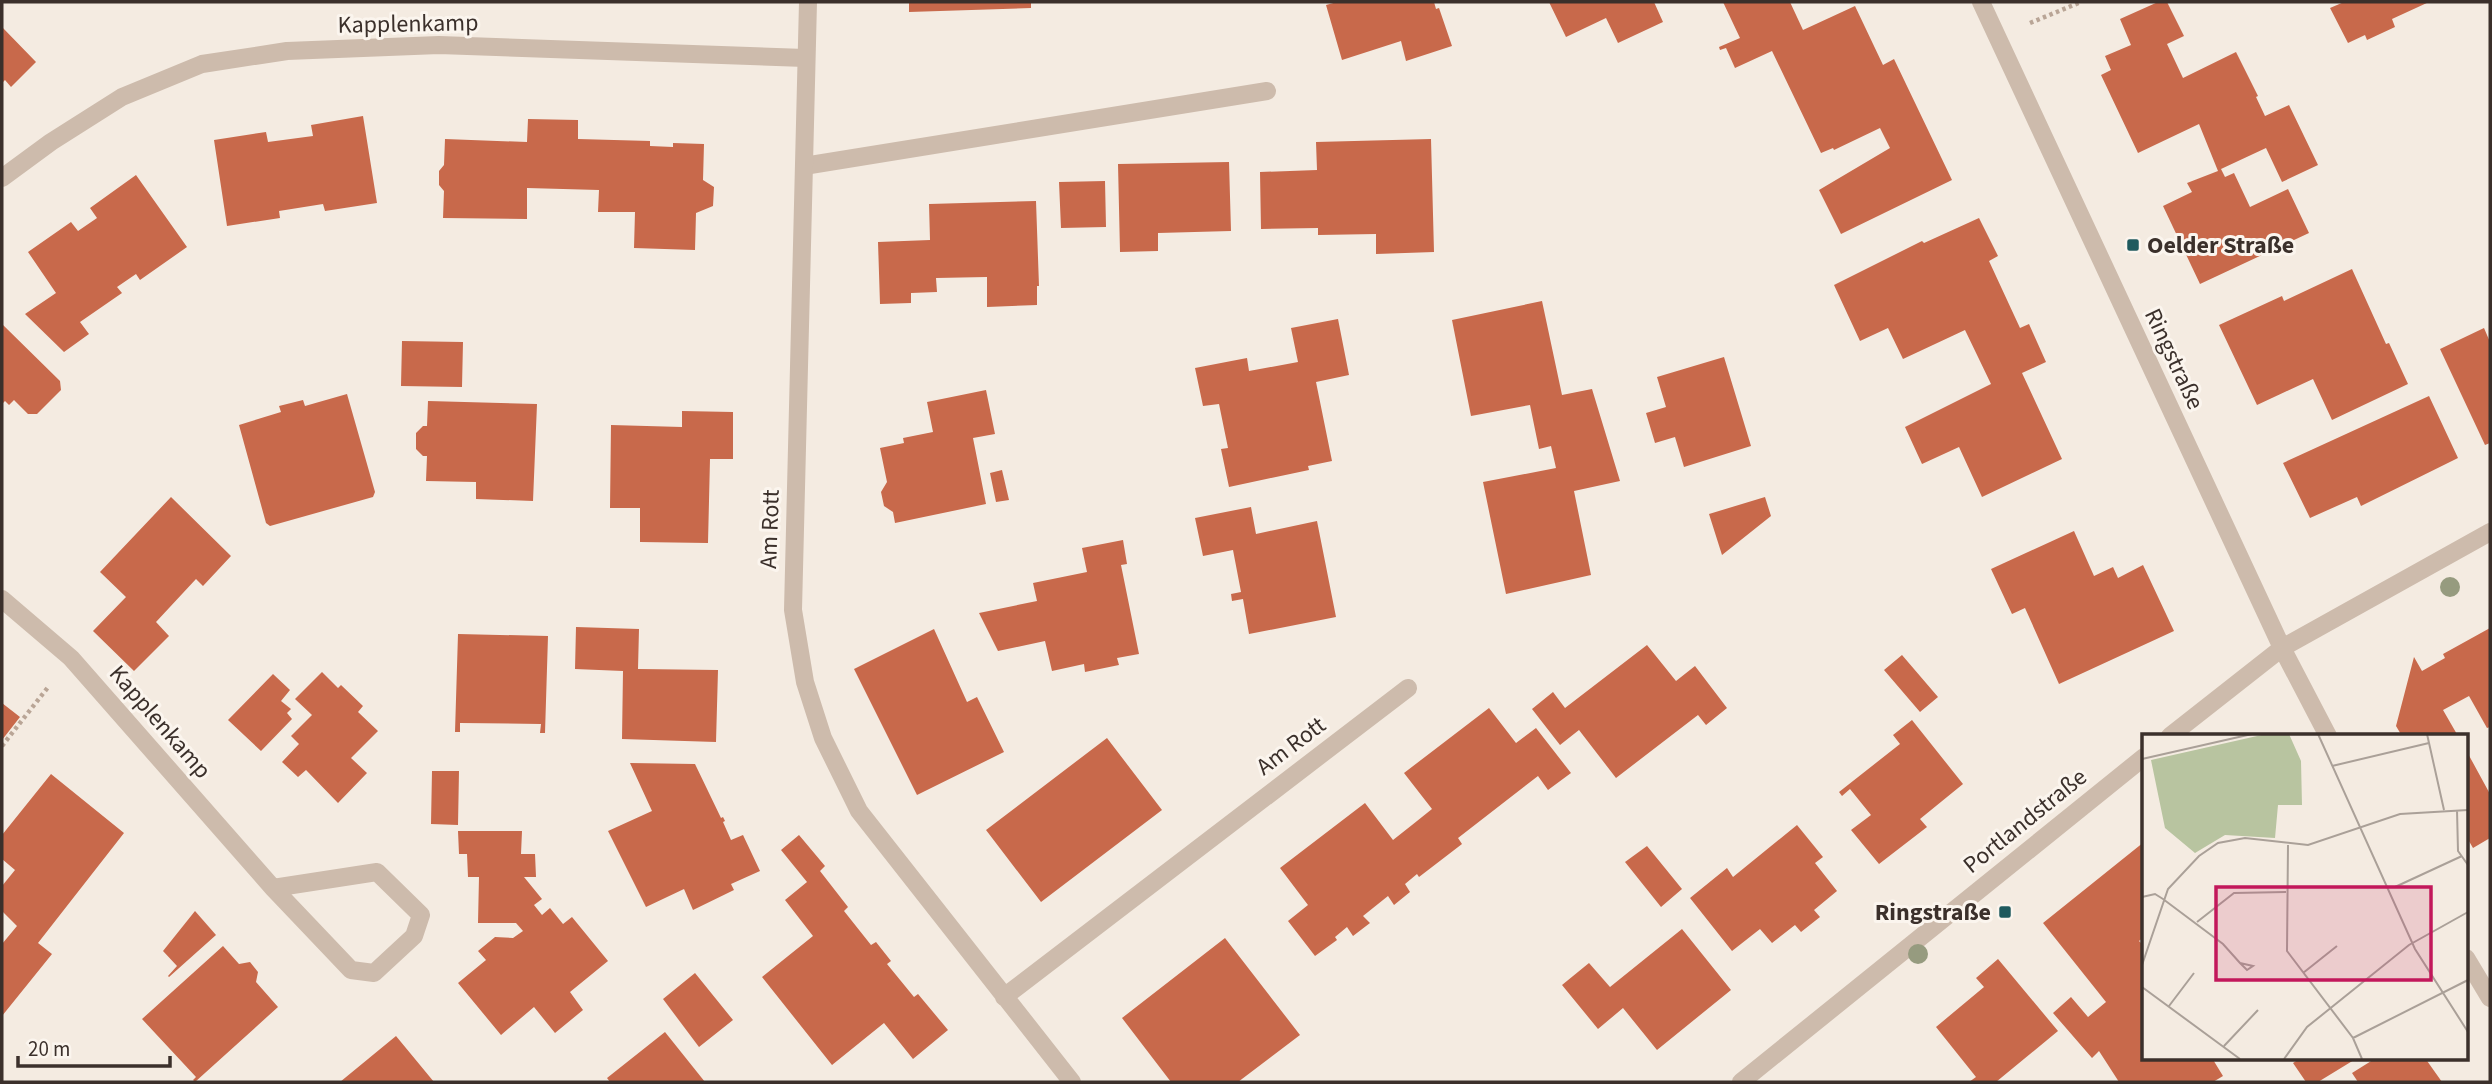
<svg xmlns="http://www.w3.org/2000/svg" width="2492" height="1084" viewBox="0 0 2492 1084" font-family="'Source Sans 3',sans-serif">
  <rect width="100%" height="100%" fill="#f4ebe1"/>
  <!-- building -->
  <path fill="#c8694b" d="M 909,2 L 1031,2 L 1031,8 L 909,12 Z
    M 1337,2 L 1434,2 L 1436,9 L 1439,8 L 1452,46 L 1406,61 L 1401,41 L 1342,60 L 1326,5 Z
    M 1549,2 L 1654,2 L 1663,22 L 1618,43 L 1606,18 L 1566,37 Z
    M 1723,2 L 1790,2 L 1803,30 L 1855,6 L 1883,65 L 1894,59 L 1952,180 L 1841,234 L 1819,190 L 1890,148 L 1880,128 L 1834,150 L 1833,148 L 1821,153 L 1772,51 L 1735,68 L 1726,48 L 1720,50 L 1719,47 L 1740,38 Z
    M 2158,2 L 2167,2 L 2184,36 L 2167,44 L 2183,78 L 2236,52 L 2258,96 L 2256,97 L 2265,116 L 2289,105 L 2318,165 L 2282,182 L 2266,148 L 2221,169 L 2225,177 L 2234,173 L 2250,207 L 2288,189 L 2309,233 L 2200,284 L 2163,206 L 2192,192 L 2187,183 L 2218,171 L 2199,124 L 2138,153 L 2101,75 L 2111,70 L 2105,56 L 2131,45 L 2120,19 Z
    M 2344,2 L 2429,2 L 2392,19 L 2395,27 L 2367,40 L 2365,35 L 2348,43 L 2330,8 Z
    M 2,27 L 36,62 L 11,87 L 5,80 L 2,83 Z
    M 363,116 L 377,203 L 325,211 L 323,204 L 279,211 L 280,218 L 227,226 L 214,140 L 266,132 L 268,142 L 313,136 L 311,125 Z
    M 528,119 L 578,120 L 578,139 L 650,141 L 650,146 L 673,147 L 673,143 L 704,144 L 703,180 L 714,187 L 713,206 L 696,213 L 695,250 L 634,248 L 635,212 L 598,212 L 599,190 L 527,188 L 527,219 L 443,218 L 444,191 L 439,185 L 439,171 L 444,165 L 445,139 L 527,142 Z
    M 1431,139 L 1434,252 L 1376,254 L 1376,234 L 1318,235 L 1318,228 L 1261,229 L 1260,172 L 1317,170 L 1316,142 Z
    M 1229,162 L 1231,231 L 1158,233 L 1158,251 L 1120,252 L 1118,164 Z
    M 136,175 L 187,247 L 140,280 L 136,274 L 117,287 L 122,293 L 80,322 L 89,334 L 64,352 L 25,314 L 56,293 L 28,252 L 71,222 L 78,231 L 97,218 L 90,208 Z
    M 1105,181 L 1106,227 L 1061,228 L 1059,182 Z
    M 1036,201 L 1039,286 L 1037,286 L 1037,305 L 987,307 L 987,277 L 936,278 L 937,292 L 911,293 L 911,303 L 880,304 L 878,242 L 930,240 L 929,204 Z
    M 1979,218 L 1998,256 L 1989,261 L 2020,328 L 2029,324 L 2046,362 L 2022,373 L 2062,459 L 1982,497 L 1959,447 L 1922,464 L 1905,427 L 1991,384 L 1965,330 L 1903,359 L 1888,328 L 1860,341 L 1834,285 L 1922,241 L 1924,243 Z
    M 2352,269 L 2386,344 L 2389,343 L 2408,384 L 2332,420 L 2313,379 L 2257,405 L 2219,325 L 2282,296 L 2284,301 Z
    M 1542,301 L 1562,395 L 1592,389 L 1620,481 L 1574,491 L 1591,575 L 1506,594 L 1483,482 L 1556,468 L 1551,446 L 1539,449 L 1530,405 L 1471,416 L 1452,320 Z
    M 1338,319 L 1349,375 L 1316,382 L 1332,461 L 1308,466 L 1309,470 L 1229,487 L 1221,449 L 1228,448 L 1219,404 L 1203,406 L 1195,368 L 1247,358 L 1249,371 L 1298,362 L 1291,328 Z
    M 2,324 L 60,381 L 61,390 L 37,414 L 28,414 L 14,400 L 9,405 L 5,401 L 2,404 Z
    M 2484,328 L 2490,342 L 2490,443 L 2485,445 L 2440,349 Z
    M 402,341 L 463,342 L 462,387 L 401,386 Z
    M 1724,357 L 1751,446 L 1684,467 L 1675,437 L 1655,443 L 1646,413 L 1666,407 L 1657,377 Z
    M 986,390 L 995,434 L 973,438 L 986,504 L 895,523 L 893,512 L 884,506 L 881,492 L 887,482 L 880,448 L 904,443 L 903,438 L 933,432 L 927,402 Z
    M 347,394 L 375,492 L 373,497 L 270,526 L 266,523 L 239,425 L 281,412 L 279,406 L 303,400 L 305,406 Z
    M 2429,396 L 2458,458 L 2361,506 L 2357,497 L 2310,518 L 2283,463 Z
    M 428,401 L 537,404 L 533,501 L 476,499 L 476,482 L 426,481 L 427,456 L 423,456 L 416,449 L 416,433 L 423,426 L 427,426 Z
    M 682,411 L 733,412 L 733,459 L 710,459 L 708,543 L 640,542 L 640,508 L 610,508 L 611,425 L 682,427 Z
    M 1002,470 L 1009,500 L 996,502 L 990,473 Z
    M 171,497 L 231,556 L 203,586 L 196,579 L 156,622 L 169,636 L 134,671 L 93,631 L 126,597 L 100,572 Z
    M 1765,497 L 1771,516 L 1722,555 L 1709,514 Z
    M 1251,507 L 1256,534 L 1317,521 L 1336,617 L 1249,634 L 1243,599 L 1232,601 L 1231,594 L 1241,592 L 1233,550 L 1203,556 L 1195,518 Z
    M 2074,531 L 2094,576 L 2113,567 L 2118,578 L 2143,565 L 2174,631 L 2059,684 L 2025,608 L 2012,614 L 1991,569 Z
    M 1123,540 L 1127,564 L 1121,565 L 1139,654 L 1117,658 L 1119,665 L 1085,672 L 1084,664 L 1052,671 L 1045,641 L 998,651 L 979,613 L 1037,601 L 1033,583 L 1087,572 L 1082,548 Z
    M 576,627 L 639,629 L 638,669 L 718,670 L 716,742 L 622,739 L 623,671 L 575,669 Z
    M 2490,628 L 2490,727 L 2487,728 L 2469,696 L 2443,710 L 2458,736 L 2402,736 L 2396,726 L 2414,657 L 2422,671 L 2445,658 L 2443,654 Z
    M 934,629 L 967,702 L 977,697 L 1004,752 L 917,795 L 854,669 Z
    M 458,634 L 548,636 L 545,733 L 540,733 L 541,724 L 460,723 L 460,732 L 455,732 Z
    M 1647,645 L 1676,681 L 1695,666 L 1727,708 L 1706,725 L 1698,715 L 1616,778 L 1579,730 L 1560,745 L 1532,709 L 1553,692 L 1565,708 Z
    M 1902,655 L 1938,697 L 1920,712 L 1884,670 Z
    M 322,672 L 338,688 L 341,685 L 363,706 L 358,712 L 378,731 L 351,758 L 367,773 L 338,803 L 306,770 L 298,777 L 282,762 L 299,744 L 291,736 L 312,715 L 295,699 Z
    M 273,674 L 290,690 L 281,701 L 291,709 L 287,713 L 292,719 L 261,751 L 228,720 Z
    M 2,703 L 20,717 L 2,740 Z
    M 1489,708 L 1516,743 L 1536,728 L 1571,773 L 1548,790 L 1538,776 L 1458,838 L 1462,844 L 1419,877 L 1417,874 L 1405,884 L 1410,892 L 1394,905 L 1388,896 L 1363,916 L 1370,923 L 1353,936 L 1347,927 L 1335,937 L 1337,940 L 1315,956 L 1288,921 L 1308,905 L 1280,868 L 1365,803 L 1393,840 L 1412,825 L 1432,809 L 1404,773 Z
    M 1912,720 L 1963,784 L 1920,819 L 1927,827 L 1879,864 L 1851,830 L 1871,815 L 1850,789 L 1842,796 L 1839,792 L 1900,744 L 1893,735 Z
    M 1107,738 L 1162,810 L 1041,902 L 986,830 Z
    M 2466,750 L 2490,794 L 2490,838 L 2473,848 L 2466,836 Z
    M 630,763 L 695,764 L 721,818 L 723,817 L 725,821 L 723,822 L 731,840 L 743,835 L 760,871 L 731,884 L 734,890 L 693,910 L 684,889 L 646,907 L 608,831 L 652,811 Z
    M 432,771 L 459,771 L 458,825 L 431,824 Z
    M 51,774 L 124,833 L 38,943 L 52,954 L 2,1016 L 2,944 L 17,926 L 2,911 L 2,886 L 15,870 L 2,859 L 2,835 Z
    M 1797,825 L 1823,857 L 1815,863 L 1837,891 L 1814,910 L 1820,917 L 1801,932 L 1795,925 L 1772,943 L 1760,929 L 1732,951 L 1690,898 L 1727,868 L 1733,877 Z
    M 458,831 L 522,831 L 521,854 L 535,854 L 536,877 L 524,877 L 542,899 L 534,905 L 542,915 L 550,908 L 563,924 L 572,917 L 608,961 L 570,992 L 583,1010 L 555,1033 L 534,1007 L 501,1035 L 458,983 L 486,960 L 478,951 L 495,937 L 513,938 L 523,931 L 516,923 L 478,923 L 479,877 L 468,877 L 467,854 L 459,854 Z
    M 799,835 L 825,866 L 820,871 L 848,907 L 844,911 L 871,945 L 876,942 L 891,961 L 887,964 L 914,997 L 918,994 L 948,1030 L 913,1059 L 884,1023 L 832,1065 L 762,977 L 813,936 L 785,900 L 807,882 L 781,850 Z
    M 2144,842 L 2144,937 L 2139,941 L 2144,946 L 2144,1058 L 2212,1058 L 2223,1076 L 2213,1082 L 2119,1082 L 2099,1051 L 2092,1058 L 2053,1013 L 2071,997 L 2088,1017 L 2106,1002 L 2043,923 Z
    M 1647,846 L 1682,889 L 1661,907 L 1625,862 Z
    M 195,911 L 216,935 L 169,977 L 168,976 L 177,966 L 163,951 Z
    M 1682,929 L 1731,990 L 1657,1050 L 1623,1008 L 1598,1029 L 1562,985 L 1589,963 L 1610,987 Z
    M 1225,938 L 1300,1035 L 1238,1082 L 1171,1082 L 1122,1018 Z
    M 223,946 L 239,964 L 250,962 L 258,972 L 256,982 L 278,1007 L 195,1082 L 193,1080 L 196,1077 L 142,1019 Z
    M 1998,959 L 2058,1031 L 1996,1082 L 1969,1082 L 1976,1077 L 1936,1027 L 1984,987 L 1976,978 Z
    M 695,973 L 733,1020 L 699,1047 L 663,999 Z
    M 665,1032 L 705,1082 L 610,1082 L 607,1078 Z
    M 396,1036 L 434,1082 L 340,1082 Z
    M 2301,1058 L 2353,1058 L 2354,1060 L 2318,1082 L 2306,1082 L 2293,1063 Z
    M 2376,1058 L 2425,1058 L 2442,1082 L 2358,1082 L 2352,1073 Z"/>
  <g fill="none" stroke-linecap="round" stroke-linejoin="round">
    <!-- path -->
    <path stroke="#b9a596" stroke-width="4.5" stroke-dasharray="3.5 3.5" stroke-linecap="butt" d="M 2030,23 L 2081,2
      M 2,746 L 49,686"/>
    <!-- service -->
    <path stroke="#cdbbac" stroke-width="18" d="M 804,166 L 1267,91"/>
    <!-- minor -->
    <path stroke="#cdbbac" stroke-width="18" d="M 808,2 L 793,610 L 805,682 L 823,738 L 859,811 L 1072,1082
      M 1981,2 L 2282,648 L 2328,736
      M 2,178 L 51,142 L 122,97 L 202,64 L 287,51 L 439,45 L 805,58
      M 2,599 L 71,658 L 273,888 L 351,970 L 374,973 L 414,936 L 421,915 L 377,872 L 273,888
      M 2170,736 L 2282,648 L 2490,532
      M 2466,958 L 2490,998
      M 1004,997 L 1408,688
      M 1741,1082 L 2144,757"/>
  </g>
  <!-- trees -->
  <g fill="#969b7f">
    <circle cx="2450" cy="587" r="10"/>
    <circle cx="1918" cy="954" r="10"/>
  </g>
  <!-- markers -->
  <g fill="#1f5a5e" stroke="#fbf5ee" stroke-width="2.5">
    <rect x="2126" y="238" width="14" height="14" rx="3.5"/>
    <rect x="1998" y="905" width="14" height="14" rx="3.5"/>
  </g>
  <g text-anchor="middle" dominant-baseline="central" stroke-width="6" stroke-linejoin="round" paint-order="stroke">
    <!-- street labels -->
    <g font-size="24" fill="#3b302b" stroke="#fbf5ee">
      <text transform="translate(408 24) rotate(-1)">Kapplenkamp</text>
      <text transform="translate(2174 359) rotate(65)">Ringstraße</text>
      <text transform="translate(770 529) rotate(-88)">Am Rott</text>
      <text transform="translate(160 722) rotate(49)">Kapplenkamp</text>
      <text transform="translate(1291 746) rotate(-37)">Am Rott</text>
      <text transform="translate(2025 821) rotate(-39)">Portlandstraße</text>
    </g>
    <!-- poi labels -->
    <g font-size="24" font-weight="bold" fill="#3b302b" stroke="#fbf5ee" text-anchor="start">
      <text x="2147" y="245">Oelder Straße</text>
      <text x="1991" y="912" text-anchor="end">Ringstraße</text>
    </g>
  </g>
  <!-- overview -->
  <g transform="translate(2142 734)">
    <rect width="326" height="326" fill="#f4ebe1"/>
    <path d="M 124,0 L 147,0 L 159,27 L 160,71 L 136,71 L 133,104 L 83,101 L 53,119 L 23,94 L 9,26 Z" fill="#b8c4a0"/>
    <path fill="none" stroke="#aaa098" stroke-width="2" d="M 176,0 L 273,215 L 326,298M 285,0 L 302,76M 0,25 L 110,0M 190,32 L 287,9M 315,76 L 316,117 L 326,131M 146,111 L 145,217 L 211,304 L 220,325M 253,153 L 320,122M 0,163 L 13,160 L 21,165 L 81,210 L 98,229 L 105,236 L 111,232 L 98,229M 55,188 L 92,159 L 144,158M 0,231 L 26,155 L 57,122 L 76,109 L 103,104 L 166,111 L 258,80 L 326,76M 161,239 L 195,212M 0,253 L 98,325M 27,272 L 52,239M 211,304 L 326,246M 82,312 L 116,276M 142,325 L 165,293 L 267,211 L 326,178"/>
    <path fill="#c2185b" fill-opacity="0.15" stroke="#c2185b" stroke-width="3.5" d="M 74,153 L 289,153 L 289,246 L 74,246 Z"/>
    <rect width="326" height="326" fill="none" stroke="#3b302b" stroke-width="3.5"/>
  </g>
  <!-- border -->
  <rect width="2492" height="1084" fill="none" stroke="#3b302b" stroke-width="7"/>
  <!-- scale -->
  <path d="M18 1056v10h152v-10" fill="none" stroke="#3b302b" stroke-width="3.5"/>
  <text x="28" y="1056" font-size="21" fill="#3b302b" stroke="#fbf5ee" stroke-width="5" paint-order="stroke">20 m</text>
</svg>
